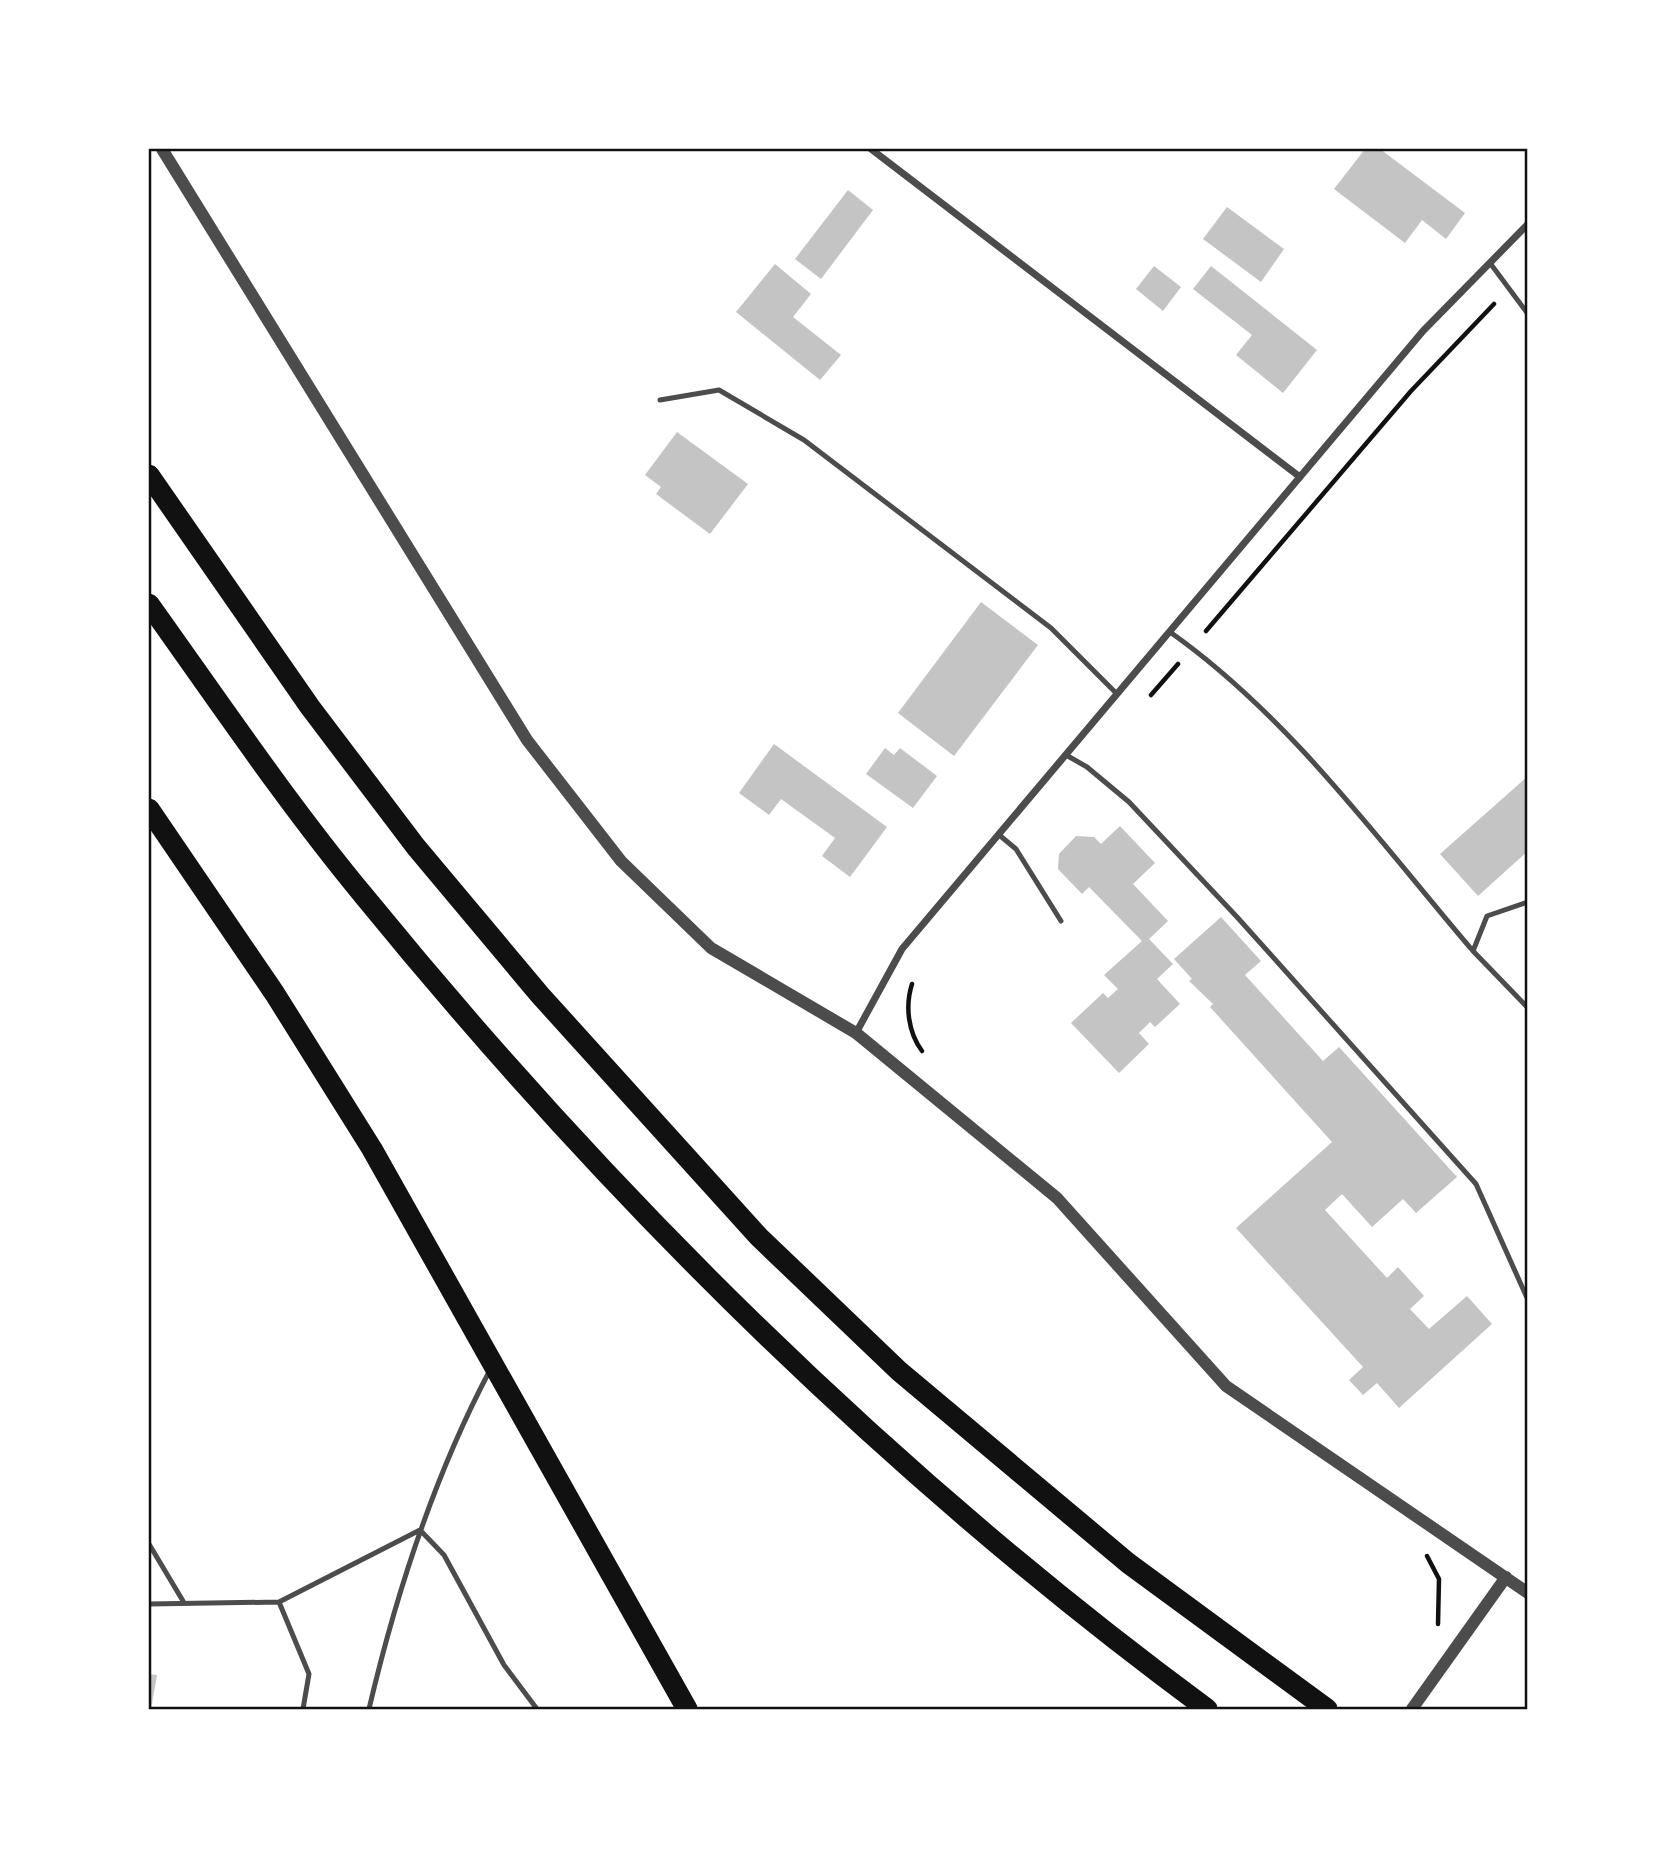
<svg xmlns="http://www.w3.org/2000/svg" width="1677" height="1858" viewBox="0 0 1677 1858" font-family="'Open Sans',sans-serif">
  <rect width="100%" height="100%" fill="#fff"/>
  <!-- building -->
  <path fill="#c4c4c4" d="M 1365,149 L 1380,149 L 1465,213 L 1446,239 L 1422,220 L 1405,243 L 1334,189 Z
    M 848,190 L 873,210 L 821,279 L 795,259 Z
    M 1227,207 L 1284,249 L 1261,282 L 1203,239 Z
    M 775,264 L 811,294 L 793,317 L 841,355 L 820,380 L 736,312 Z
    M 1154,266 L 1181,287 L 1163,311 L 1136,289 Z
    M 1211,266 L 1317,350 L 1283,393 L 1236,355 L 1252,335 L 1193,289 Z
    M 677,432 L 748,484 L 710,534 L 656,494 L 661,487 L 645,475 Z
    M 981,602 L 1038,645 L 954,756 L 898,713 Z
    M 774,744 L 887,827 L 850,877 L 822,856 L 835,838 L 781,799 L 769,815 L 739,793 Z
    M 885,748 L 894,755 L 900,748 L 937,776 L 913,808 L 866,774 Z
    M 1528,776 L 1528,851 L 1478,896 L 1440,854 Z
    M 1120,826 L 1155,863 L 1133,884 L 1168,921 L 1149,939 L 1173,964 L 1157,979 L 1180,1004 L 1155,1027 L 1150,1022 L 1139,1033 L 1149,1044 L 1119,1073 L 1071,1023 L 1103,993 L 1108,998 L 1118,989 L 1104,975 L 1142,941 L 1089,887 L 1082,894 L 1058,869 L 1059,854 L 1076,836 L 1094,837 L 1101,844 Z
    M 1221,917 L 1261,961 L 1245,975 L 1323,1061 L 1339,1047 L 1457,1177 L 1416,1213 L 1403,1199 L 1372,1227 L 1342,1194 L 1325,1210 L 1387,1278 L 1398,1267 L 1424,1296 L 1410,1309 L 1429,1329 L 1467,1296 L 1492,1324 L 1399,1408 L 1377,1383 L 1363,1395 L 1349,1380 L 1363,1367 L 1236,1228 L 1332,1142 L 1210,1007 L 1213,1004 L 1189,981 L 1192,979 L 1174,959 Z
    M 149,1674 L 157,1675 L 151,1709 L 149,1709 Z"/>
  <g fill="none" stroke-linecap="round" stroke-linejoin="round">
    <!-- path -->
    <path stroke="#111" stroke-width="4.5" d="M 1206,631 L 1411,391 L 1494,304
      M 1151,695 L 1178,664
      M 912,984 C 905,1006 908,1032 922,1051
      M 1427,1556 L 1439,1579 L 1438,1624"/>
    <!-- service -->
    <path stroke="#4c4c4c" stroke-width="5" d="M 1490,263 L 1528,314
      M 660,400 L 719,390 L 804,440 L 1051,628 L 1117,694
      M 1170,632 C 1289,716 1379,841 1473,951
      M 1066,755 L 1087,767 L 1129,802 L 1237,917 L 1476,1184 L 1528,1300
      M 998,834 L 1016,849 L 1061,921
      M 1528,902 L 1487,916 L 1473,951 L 1528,1008
      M 420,1530 L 444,1555 L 504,1665 L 537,1709
      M 149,1544 L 183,1601
      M 149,1604 L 279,1602
      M 303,1709 L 309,1674 L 279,1602 L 420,1530
      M 369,1709 C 396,1594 434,1476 490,1370"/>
    <!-- minor -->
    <path stroke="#4c4c4c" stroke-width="7" d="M 871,149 L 1300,477
      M 856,1033 L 902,949 L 1423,331 L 1528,224"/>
    <!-- tertiary -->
    <path stroke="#4c4c4c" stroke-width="12" d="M 162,149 L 527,740 L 621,861 L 711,948 L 856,1033 L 1057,1198 L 1226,1386 L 1528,1593
      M 1412,1709 L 1506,1577"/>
    <!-- motorway -->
    <path stroke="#111" stroke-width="21" d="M 149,475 L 310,707 L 416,847 L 540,995 L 759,1237 L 899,1371 L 1128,1563 L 1327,1709
      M 149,604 C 219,702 287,803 364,896 C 611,1199 892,1477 1207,1709
      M 149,809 L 275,994 L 372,1149 L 687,1709"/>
  </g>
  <!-- border -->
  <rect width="1677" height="1858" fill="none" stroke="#ffffff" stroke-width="301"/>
  <rect x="150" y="150" width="1376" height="1558" fill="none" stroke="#111" stroke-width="2.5"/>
</svg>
